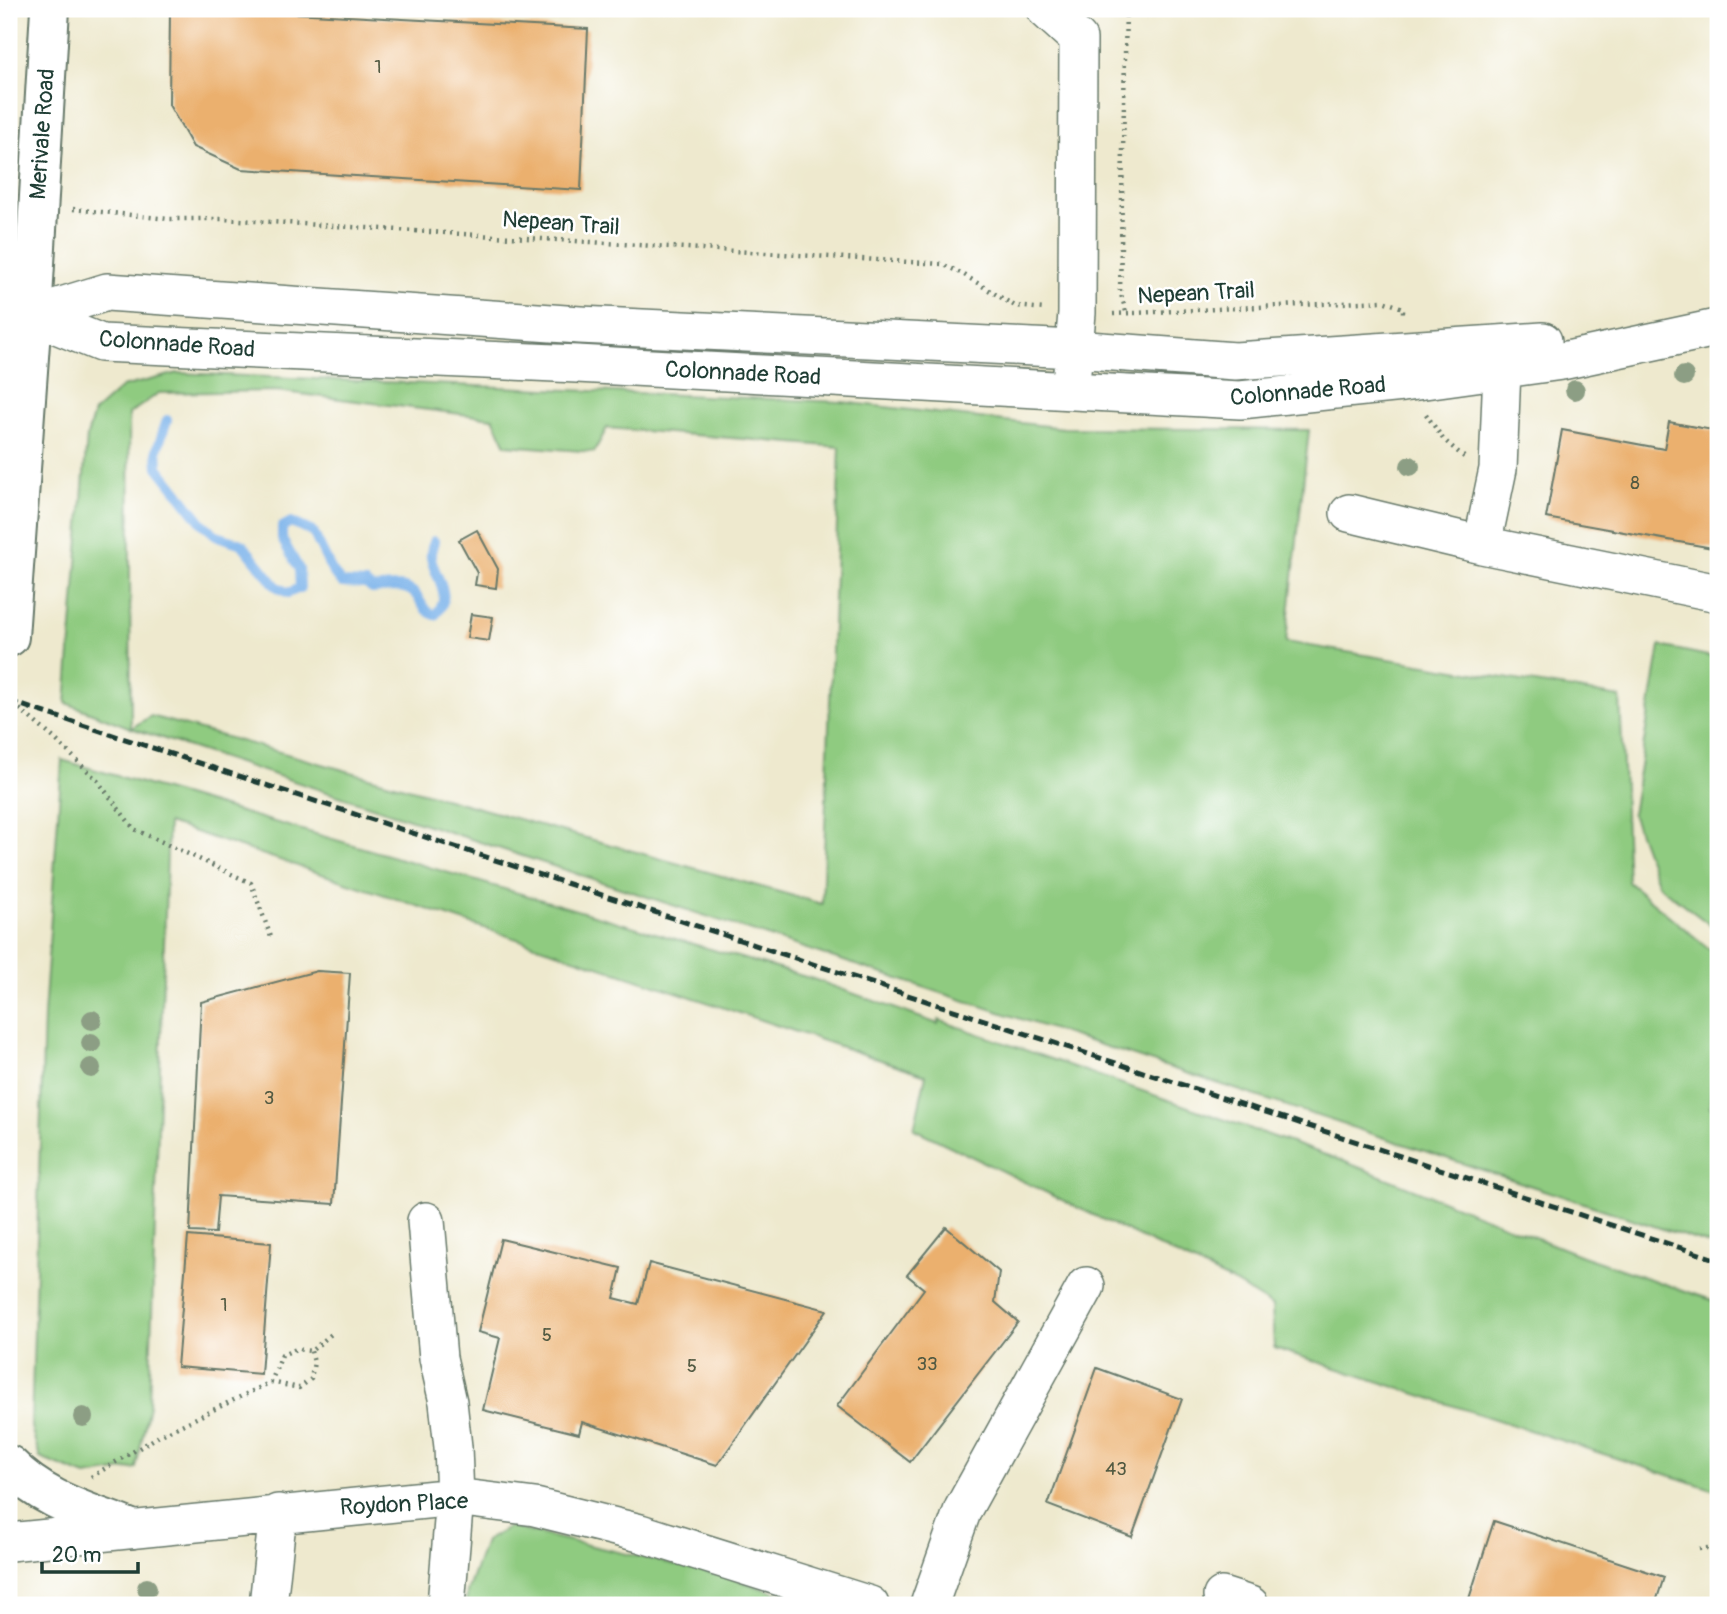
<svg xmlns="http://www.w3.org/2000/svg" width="1727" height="1614" viewBox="0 0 1727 1614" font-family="Pangolin,sans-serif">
  <rect width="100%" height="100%" fill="#fff"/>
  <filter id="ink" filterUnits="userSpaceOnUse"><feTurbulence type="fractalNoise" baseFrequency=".0143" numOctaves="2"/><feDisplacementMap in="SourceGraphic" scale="14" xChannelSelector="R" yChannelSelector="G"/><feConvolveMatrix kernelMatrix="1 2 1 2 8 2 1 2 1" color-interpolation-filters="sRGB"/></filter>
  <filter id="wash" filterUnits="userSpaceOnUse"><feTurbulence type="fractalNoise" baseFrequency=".00686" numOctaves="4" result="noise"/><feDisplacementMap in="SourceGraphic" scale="28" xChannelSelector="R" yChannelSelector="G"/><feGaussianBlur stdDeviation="1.57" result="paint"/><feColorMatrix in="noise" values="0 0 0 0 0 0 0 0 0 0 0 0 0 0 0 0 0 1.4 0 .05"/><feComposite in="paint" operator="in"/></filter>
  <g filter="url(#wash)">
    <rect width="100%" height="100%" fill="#eee9ce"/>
    <!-- green -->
    <path fill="#8fcb80" stroke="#57845a" stroke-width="2" fill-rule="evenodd" d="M 178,373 L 842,402 L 1064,428 L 1309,430 L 1286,642 L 1620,697 L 1628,882 L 1718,956 L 1718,1002 L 1710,1107 L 1718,1114 L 1718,1247 L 131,728 L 66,703 L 87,436 L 94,412 L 122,387 ZM 276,391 L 493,418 L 506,445 L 594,452 L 607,428 L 840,447 L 822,904 L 151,716 L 131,728 L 129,414 L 159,393 Z
      M 1660,646 L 1718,658 L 1718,931 L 1658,885 L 1632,814 Z
      M 62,760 L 813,979 L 938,1024 L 939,1020 L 1343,1161 L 1582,1256 L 1718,1302 L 1718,1491 L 1274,1348 L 1272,1306 L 1231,1281 L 914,1129 L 926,1075 L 168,823 L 149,1406 L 136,1468 L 86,1476 L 40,1458 L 31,1427 L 44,1015 Z
      M 509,1527 L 732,1578 L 811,1605 L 466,1605 L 467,1592 L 485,1541 Z"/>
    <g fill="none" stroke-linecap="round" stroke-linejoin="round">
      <!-- stream -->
      <path stroke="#7ab2ea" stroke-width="10" d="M 167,420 L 157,450 L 158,467 L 202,523 L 217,536 L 242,544 L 276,586 L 288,593 L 300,588 L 299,569 L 282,539 L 282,527 L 291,522 L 313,532 L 332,571 L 342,583 L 366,584 L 372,589 C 386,588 406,583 416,595 C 423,604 423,611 435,615 C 455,594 434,578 431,557 C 430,553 433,545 434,541"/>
    </g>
    <g id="blocks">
      <!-- building -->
      <path fill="#ebb06e" d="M 170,9 L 217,9 L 588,29 L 581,190 L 241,169 L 193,147 L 169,105 Z
        M 1669,422 L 1718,431 L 1718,549 L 1546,518 L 1562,430 L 1664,449 Z
        M 477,530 L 498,569 L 496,588 L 475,585 L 477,573 L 459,540 Z
        M 471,614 L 493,617 L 489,641 L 467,638 Z
        M 317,971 L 350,973 L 334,1204 L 218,1196 L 215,1233 L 190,1232 L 201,1002 Z
        M 946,1227 L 999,1272 L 995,1302 L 1018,1322 L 910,1462 L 837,1406 L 924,1289 L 907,1275 Z
        M 188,1236 L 271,1243 L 261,1374 L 177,1367 Z
        M 501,1239 L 621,1268 L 614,1298 L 638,1304 L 649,1263 L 827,1310 L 717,1465 L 582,1422 L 579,1434 L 483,1410 L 500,1338 L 478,1332 Z
        M 1097,1368 L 1182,1399 L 1132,1537 L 1048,1505 Z
        M 1494,1521 L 1664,1577 L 1655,1605 L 1467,1605 Z"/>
    </g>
  </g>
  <g filter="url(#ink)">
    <use href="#blocks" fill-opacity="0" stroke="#67796a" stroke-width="2"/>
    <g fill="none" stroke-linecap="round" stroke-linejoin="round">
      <!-- minor casing -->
      <g stroke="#67796a" stroke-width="40">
        <path id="minor" d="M 1045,9 L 1078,39 L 1077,313 L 1072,372
          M 32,315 L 101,343 L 577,364 L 1240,400 L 1403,383 L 1562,361 L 1716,328
          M 32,315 L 107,292 L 580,325 L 1074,349 L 1235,361 L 1543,341
          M 1349,513 L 1482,545 L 1718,593
          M 1482,545 L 1498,469 L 1502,369
          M 426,1221 L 438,1358 L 448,1402 L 453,1447 L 455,1497 L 446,1605
          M 9,1542 L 455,1497 L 535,1507 L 640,1533 L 870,1605
          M 1222,1596 L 1250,1605
          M 268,1605 L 278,1513
          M 929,1605 L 963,1509 L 1086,1286"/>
      </g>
      <!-- major casing -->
      <g stroke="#67796a" stroke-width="42">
        <path id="major" d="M 9,637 L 32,315 L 50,9
          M 9,1465 C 44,1501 86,1511 131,1529"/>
      </g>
      <!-- path -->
      <path stroke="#67796a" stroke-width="4.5" stroke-dasharray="2 5" stroke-linecap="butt" d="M 1126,9 L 1120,291 L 1127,315
        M 73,209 L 169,219 L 223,219 L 942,264 L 961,273 L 1015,306 L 1045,309
        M 1113,314 L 1383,301 L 1403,308 L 1403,315
        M 1426,414 L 1443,439 L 1464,457
        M 9,700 L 55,739 L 97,780 L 134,829 L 251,883 L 271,937
        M 271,1382 L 299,1388 L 311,1379 L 314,1362 L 311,1351
        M 91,1477 L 159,1436 L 271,1382 L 282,1355 L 296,1349 L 311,1351 L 334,1332
        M 1699,1549 L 1718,1547"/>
      <!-- minor -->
      <use href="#minor" stroke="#fff" stroke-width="37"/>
      <!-- major -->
      <use href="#major" stroke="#fff" stroke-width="38"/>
      <!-- rail -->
      <path stroke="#1f3d34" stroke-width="5" stroke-dasharray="10 5" stroke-linecap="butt" d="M 9,701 L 1718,1260"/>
    </g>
    <!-- trees -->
    <g fill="#8c9e84">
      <circle cx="1684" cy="376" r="10"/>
      <circle cx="1575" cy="390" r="10"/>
      <circle cx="1410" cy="466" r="10"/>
      <circle cx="92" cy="1020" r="10"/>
      <circle cx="91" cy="1043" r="10"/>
      <circle cx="91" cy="1068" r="10"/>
      <circle cx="83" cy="1417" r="10"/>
      <circle cx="147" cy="1588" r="10"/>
    </g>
  </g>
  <g text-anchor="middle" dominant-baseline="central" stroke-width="5" stroke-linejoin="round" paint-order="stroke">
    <!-- number labels -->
    <g font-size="19" fill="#525a42">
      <text x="378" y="67">1</text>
      <text x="1635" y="483">8</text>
      <text x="269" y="1098">3</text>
      <text x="224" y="1305">1</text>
      <text x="547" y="1335">5</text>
      <text x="927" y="1364">33</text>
      <text x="692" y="1366">5</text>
      <text x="1116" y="1469">43</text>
    </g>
    <!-- street labels -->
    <g font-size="23" fill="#1f3d34" stroke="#fff">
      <text transform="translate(42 134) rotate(-86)">Merivale Road</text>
      <text transform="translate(561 223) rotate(4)">Nepean Trail</text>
      <text transform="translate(1196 293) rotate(-3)">Nepean Trail</text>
      <text transform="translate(177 344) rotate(4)">Colonnade Road</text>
      <text transform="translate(743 373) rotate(3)">Colonnade Road</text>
      <text transform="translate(1308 391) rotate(-5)">Colonnade Road</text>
      <text transform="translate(404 1504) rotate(-3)">Roydon Place</text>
    </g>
  </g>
  <!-- margin -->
  <rect width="1727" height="1614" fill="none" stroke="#fff" stroke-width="35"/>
  <!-- scale -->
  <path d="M42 1562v10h96v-10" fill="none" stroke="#1f3d34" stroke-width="3.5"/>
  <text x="52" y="1562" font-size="21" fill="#1f3d34" stroke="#ffffff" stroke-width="5" paint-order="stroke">20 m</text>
</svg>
